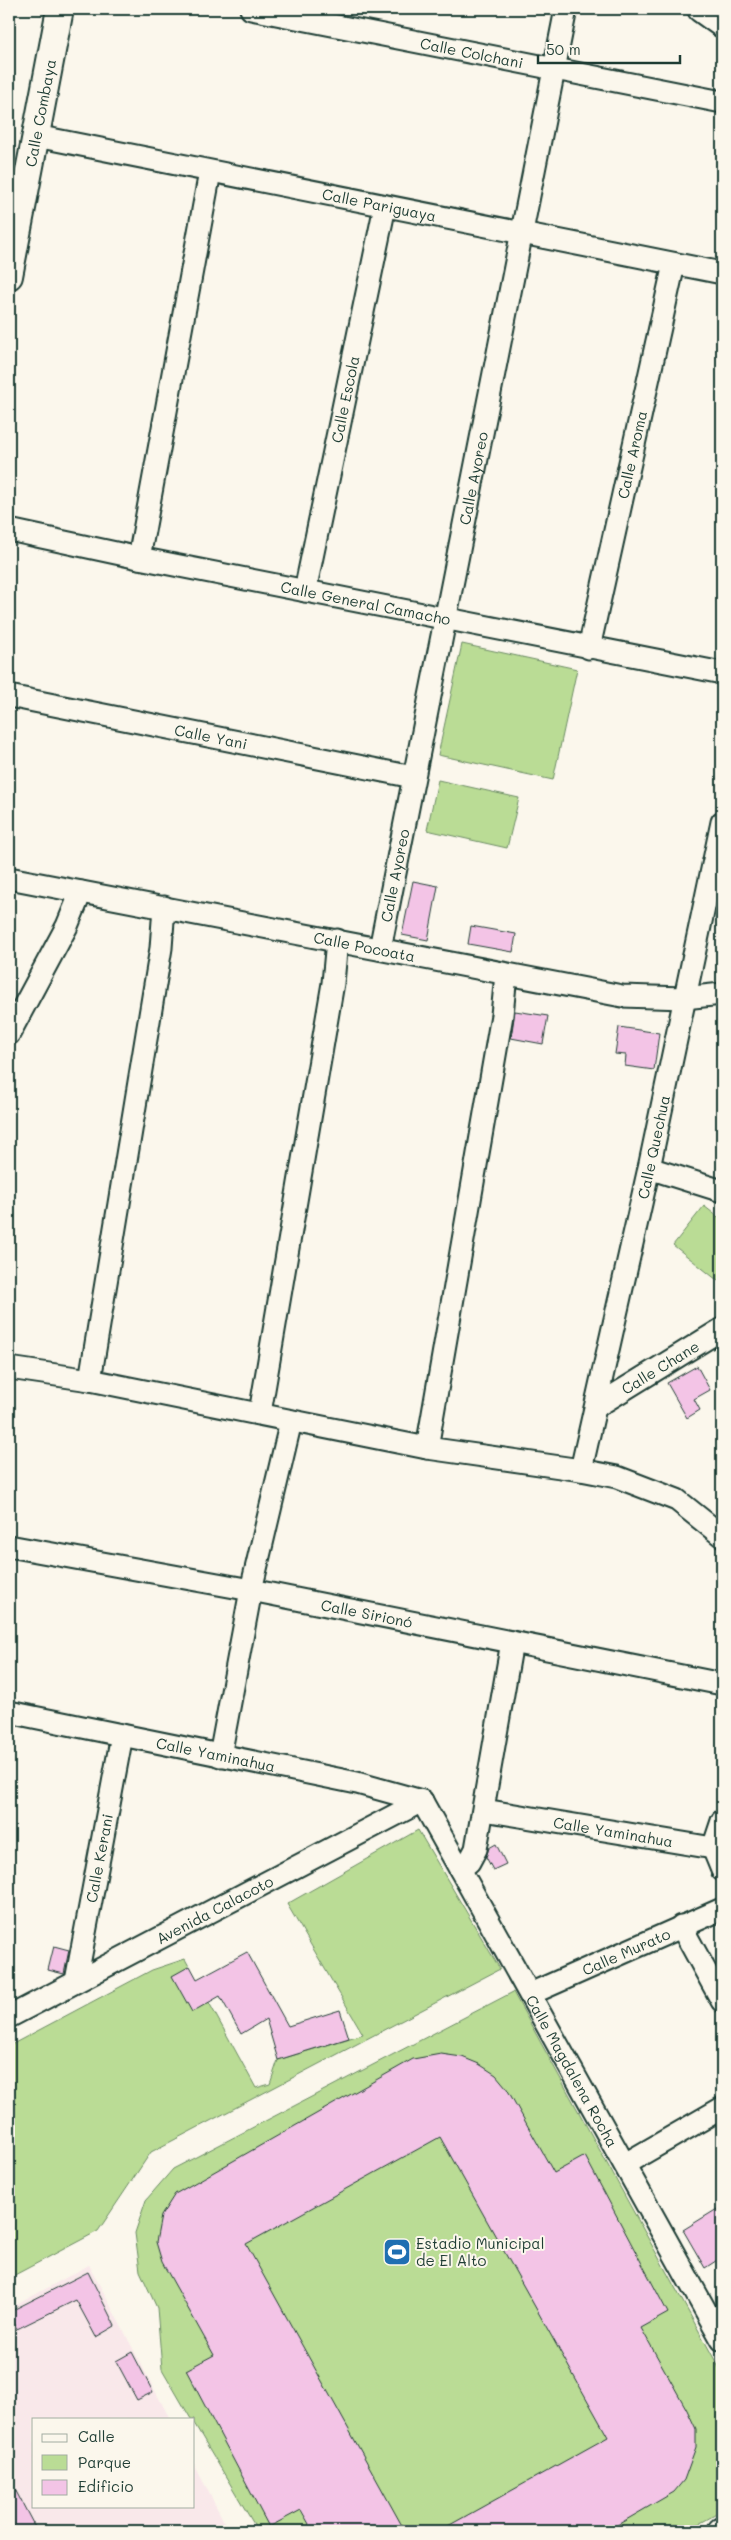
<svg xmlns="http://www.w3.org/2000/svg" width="731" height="2540" viewBox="0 0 731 2540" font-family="Mali,sans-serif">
  <rect width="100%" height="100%" fill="#fbf7ec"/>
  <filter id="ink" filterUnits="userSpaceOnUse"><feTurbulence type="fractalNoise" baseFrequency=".02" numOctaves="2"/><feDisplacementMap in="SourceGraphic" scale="10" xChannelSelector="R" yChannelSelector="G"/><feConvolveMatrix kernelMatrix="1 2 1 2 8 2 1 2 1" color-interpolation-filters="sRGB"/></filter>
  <g filter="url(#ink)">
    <!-- built -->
    <path fill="#f9e8ea" d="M 89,2265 L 170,2419 L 34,2419 L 34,2506 L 194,2506 L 194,2464 L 229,2531 L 9,2531 L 9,2309 Z"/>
    <!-- green -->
    <path fill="#badc95" stroke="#6c8c64" d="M 462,644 L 577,669 L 553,780 L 438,755 Z
      M 438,780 L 519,798 L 507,848 L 427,830 Z
      M 704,1206 L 722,1220 L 722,1284 L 673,1245 Z
      M 418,1830 L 500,1969 L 151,2152 L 98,2231 L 9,2278 L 9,2046 L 152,1970 L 185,1959 L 256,2088 L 270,2084 L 278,2060 L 363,2034 L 287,1904 Z
      M 513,1992 L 722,2373 L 722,2511 L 686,2531 L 258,2531 L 194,2423 L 194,2419 L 191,2419 L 162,2369 L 157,2308 L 140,2271 L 135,2233 L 146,2200 L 173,2169 Z"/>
    <!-- building -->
    <path fill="#f3c4e6" stroke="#1f3d34" d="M 413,881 L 438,886 L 428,940 L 402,935 Z
      M 471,926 L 516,934 L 513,952 L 468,944 Z
      M 515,1011 L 548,1016 L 543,1044 L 511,1038 Z
      M 619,1027 L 659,1033 L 654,1070 L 625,1066 L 626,1055 L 615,1054 Z
      M 697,1366 L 710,1390 L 694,1399 L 700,1410 L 687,1418 L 667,1383 Z
      M 496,1844 L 506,1864 L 493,1870 L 486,1857 L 489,1848 Z
      M 54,1946 L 69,1950 L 64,1974 L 48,1970 Z
      M 247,1952 L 288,2026 L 340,2010 L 349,2038 L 278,2060 L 266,2019 L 241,2034 L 220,1996 L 192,2012 L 172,1976 L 190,1966 L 197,1979 Z
      M 441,2054 L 462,2057 L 479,2064 L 496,2075 L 506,2087 L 554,2173 L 585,2156 L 668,2313 L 641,2328 L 687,2410 L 696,2429 L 696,2447 L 684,2480 L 674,2492 L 607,2531 L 439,2531 L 608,2437 L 440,2137 L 246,2244 L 405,2531 L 313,2531 L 301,2510 L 269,2527 L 186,2370 L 214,2355 L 162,2262 L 156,2242 L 161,2216 L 175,2194 L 413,2059 Z
      M 722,2206 L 722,2257 L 705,2268 L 683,2230 Z
      M 88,2272 L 115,2326 L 96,2337 L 76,2300 L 17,2329 L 9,2312 Z
      M 132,2352 L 153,2392 L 137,2400 L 116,2361 Z
      M 9,2478 L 37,2531 L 17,2531 L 9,2516 Z"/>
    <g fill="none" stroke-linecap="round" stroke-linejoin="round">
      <!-- minor casing -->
      <g stroke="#1f3d34" stroke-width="25">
        <g id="minor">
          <path id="s1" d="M 251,9 L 722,102"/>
          <path id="s2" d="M 36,136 L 722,273"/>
          <path id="s3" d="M 9,530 L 139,558 L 722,673"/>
          <path d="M 139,558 L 210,172"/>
          <path id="s4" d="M 305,591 L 385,206"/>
          <path id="s5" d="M 589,648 L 674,264"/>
          <path id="s6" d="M 9,696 L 413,777"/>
          <path id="s7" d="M 9,878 L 622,996 L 684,998 L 722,994"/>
          <path id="s8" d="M 380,949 L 566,9"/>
          <path d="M 9,1034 L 67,926 L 81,892"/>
          <path d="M 649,1168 L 722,1191"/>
          <path d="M 9,1368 L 90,1380 L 427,1448 L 581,1470 L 617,1477 L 677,1500 L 722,1536"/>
          <path d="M 90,1380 L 161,948 L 164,907"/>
          <path id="s9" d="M 597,1406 L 722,1329"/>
          <path d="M 260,1413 L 333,983 L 337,940"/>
          <path d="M 427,1448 L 502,1015 L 506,974"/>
          <path id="s10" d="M 581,1470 L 649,1168 L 722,822"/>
          <path id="s11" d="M 9,1546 L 251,1590 L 722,1684"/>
          <path id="s12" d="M 9,1712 L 357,1783 L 422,1801"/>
          <path d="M 220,1756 L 251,1590 L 291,1421"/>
          <path id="s13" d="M 422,1801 L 722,2340"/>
          <path id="s14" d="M 484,1810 L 713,1848"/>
          <path d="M 722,1821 L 713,1848 L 722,1870"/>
          <path d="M 460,1869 L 469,1862 L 476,1849 L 512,1642"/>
          <path d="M 681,1926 L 722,2001"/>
          <path id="s15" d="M 76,1981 L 122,1735"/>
          <path id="s16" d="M 530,1994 L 722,1909"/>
          <path id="s17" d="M 9,2017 L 422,1801"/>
          <path d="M 625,2164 L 722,2108"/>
        </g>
      </g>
      <!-- tertiary casing -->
      <g stroke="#1f3d34" stroke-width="30">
        <g id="tertiary">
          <path d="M 701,9 L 722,24"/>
          <path id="s18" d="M 9,276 L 60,9"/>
          <path d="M 721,2531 L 722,2531"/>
        </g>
      </g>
      <!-- minor -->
      <use href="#minor" stroke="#fbf7ec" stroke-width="21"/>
      <!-- tertiary -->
      <use href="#tertiary" stroke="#fbf7ec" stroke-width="26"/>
    </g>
  </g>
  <!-- icons -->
  <defs>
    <g id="stadium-square" transform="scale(1.4375)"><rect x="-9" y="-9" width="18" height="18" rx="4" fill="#1f6fb2" stroke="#fbf7ec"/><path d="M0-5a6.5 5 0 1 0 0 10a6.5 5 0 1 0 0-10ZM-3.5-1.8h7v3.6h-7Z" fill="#fff"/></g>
  </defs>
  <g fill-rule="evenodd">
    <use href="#stadium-square" x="397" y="2252"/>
  </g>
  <g text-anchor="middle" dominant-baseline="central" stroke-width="4" stroke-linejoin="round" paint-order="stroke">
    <!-- street labels -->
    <g font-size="15" fill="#1f3d34" stroke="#fbf7ec">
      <text stroke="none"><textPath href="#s1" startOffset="225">Calle Colchani</textPath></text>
      <text stroke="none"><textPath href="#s18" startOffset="166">Calle Combaya</textPath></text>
      <text stroke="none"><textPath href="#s2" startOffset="350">Calle Pariguaya</textPath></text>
      <text stroke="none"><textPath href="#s4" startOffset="196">Calle Escola</textPath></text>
      <text stroke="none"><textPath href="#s5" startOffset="198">Calle Aroma</textPath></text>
      <text stroke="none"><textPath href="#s8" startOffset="480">Calle Ayoreo</textPath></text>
      <text stroke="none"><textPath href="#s3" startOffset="364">Calle General Camacho</textPath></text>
      <text stroke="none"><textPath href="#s6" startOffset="206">Calle Yani</textPath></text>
      <text stroke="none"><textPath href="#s8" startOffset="75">Calle Ayoreo</textPath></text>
      <text stroke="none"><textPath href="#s7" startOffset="362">Calle Pocoata</textPath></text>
      <text stroke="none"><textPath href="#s10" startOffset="331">Calle Quechua</textPath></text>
      <text stroke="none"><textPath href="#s9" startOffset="74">Calle Chane</textPath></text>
      <text stroke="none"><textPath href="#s11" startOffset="364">Calle Sirionó</textPath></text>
      <text stroke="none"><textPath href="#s12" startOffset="211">Calle Yaminahua</textPath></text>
      <text stroke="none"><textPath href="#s14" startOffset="131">Calle Yaminahua</textPath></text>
      <text stroke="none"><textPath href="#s15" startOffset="125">Calle Kerani</textPath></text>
      <text stroke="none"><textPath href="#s17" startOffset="232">Avenida Calacoto</textPath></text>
      <text stroke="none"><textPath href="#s16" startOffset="105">Calle Murato</textPath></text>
      <text stroke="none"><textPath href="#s13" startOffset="309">Calle Magdalena Rocha</textPath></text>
    </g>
    <!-- poi labels -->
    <g font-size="15" fill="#1f3d34" stroke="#fbf7ec" text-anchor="start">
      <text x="416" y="2243">Estadio Municipal<tspan x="416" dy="17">de El Alto</tspan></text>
    </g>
  </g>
  <!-- margin -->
  <rect width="731" height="2540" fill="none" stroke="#fbf7ec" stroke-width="30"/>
  <rect x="15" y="15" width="701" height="2510" fill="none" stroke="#1f3d34" stroke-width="2" filter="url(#ink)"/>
  <!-- legend -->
  <rect x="32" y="2418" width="162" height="90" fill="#fbf7ec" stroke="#a3ada2"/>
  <rect x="42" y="2434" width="25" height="8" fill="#fbf7ec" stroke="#a3ada2"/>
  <text x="78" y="2442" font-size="15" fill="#1f3d34">Calle</text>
  <rect x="42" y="2455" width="25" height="15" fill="#badc95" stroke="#a3ada2"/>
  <text x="78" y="2468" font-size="15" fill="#1f3d34">Parque</text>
  <rect x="42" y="2480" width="25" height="15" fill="#f3c4e6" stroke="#a3ada2"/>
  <text x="78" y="2492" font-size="15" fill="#1f3d34">Edificio</text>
  <!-- scale -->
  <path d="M538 55v8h142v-8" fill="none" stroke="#1f3d34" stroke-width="2.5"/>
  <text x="546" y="55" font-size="15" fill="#1f3d34" stroke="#fbf7ec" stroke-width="4" paint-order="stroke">50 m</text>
</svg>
